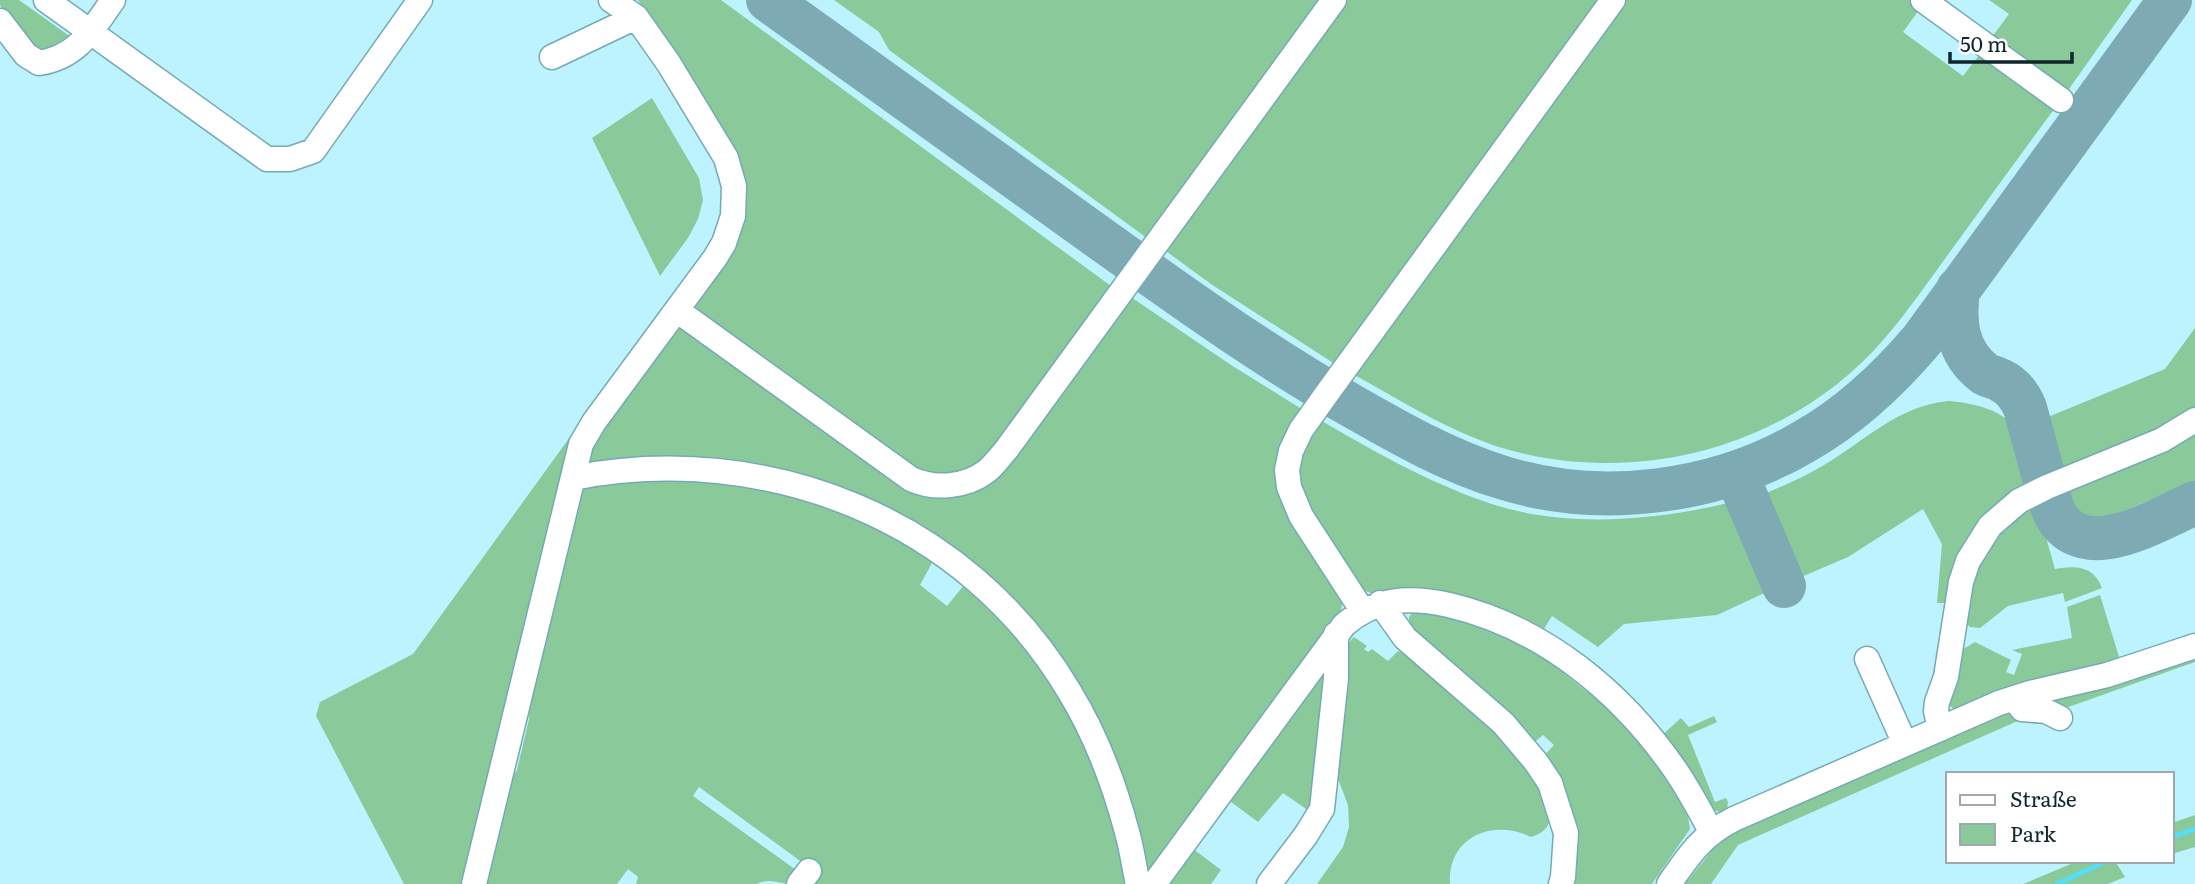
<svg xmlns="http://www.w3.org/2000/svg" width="2195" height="884" viewBox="0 0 2195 884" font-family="Literata,serif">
  <rect width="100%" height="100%" fill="#bcf3ff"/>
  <!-- green -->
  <path fill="#8aca9a" d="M 0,0 L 19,0 L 75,40 L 43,56 L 21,39 L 0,5 Z
    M 638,0 L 721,0 L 1115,289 L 984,466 L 930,479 L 689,314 L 707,291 L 713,274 L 735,236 L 715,122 Z
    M 834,0 L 1326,0 L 1151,241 L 889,50 L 879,32 Z
    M 1338,0 L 1610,0 L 1341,368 L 1211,284 L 1159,246 Z
    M 1618,0 L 1913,0 L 1922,6 L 1903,32 L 1963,76 L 1983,50 L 2058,104 C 2023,151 1989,198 1955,245 C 1932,276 1910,309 1885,338 C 1829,404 1746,447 1662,459 C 1604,467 1545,463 1490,444 C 1440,426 1395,397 1349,372 Z
    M 1989,0 L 2132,0 L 2064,96 L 1989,41 L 2009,14 Z
    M 652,98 L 699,178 L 703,200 L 698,219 L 688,238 L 660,276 L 592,138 Z
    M 1125,293 L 1231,365 L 1300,408 L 1300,417 L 1286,447 L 1343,601 L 1339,618 L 1153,868 L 1146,870 L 1037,634 L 847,494 L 593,468 L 589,464 L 586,456 L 598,431 L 676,325 L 879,466 L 971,483 Z
    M 2195,328 L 2195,409 L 2189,415 L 2058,473 L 2043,419 L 2165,369 Z
    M 1948,401 C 1967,402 2004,409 2014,428 C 2021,443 2025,467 2029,483 L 1946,603 L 1937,603 L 1942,544 L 1923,509 L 1848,557 L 1792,581 L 1756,498 C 1779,487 1803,478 1824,465 C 1866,440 1898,406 1948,401 Z
    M 1315,417 C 1370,449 1425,481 1486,502 C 1562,529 1655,521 1732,502 L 1771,590 L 1717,615 L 1624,624 L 1598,647 L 1552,616 L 1542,632 L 1376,595 L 1355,587 L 1293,485 Z
    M 2195,429 L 2195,481 L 2126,510 L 2095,521 C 2079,515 2068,504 2062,489 Z
    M 575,430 L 464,884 L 404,884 L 316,716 L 320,702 L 413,654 Z
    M 705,479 L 759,483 L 896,532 L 932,563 L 920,585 L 947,606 L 965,584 L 1035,652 L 1101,768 L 1129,884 L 804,884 L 814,871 L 699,787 L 693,796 L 803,875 L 793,884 C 780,884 769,877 757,884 L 636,884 L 638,877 L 628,869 L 617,884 L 482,884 L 505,787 L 517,770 L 529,719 L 529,692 L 579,490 L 592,481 Z
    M 2036,502 L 2055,569 C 2076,565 2094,566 2102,588 L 2065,602 L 2063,593 L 2008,606 L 1980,628 L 1970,627 L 1967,624 L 1965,612 L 1977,569 L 2003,529 Z
    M 2100,595 L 2120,660 L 1955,710 L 1949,705 L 1960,651 L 1975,642 L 2011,660 L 2006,672 L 2014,675 L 2022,654 L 2012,650 L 2072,638 L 2067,607 Z
    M 1415,609 L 1488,624 L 1556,660 L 1556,667 L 1587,692 L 1592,690 L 1605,702 L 1679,790 L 1687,810 L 1690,829 L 1652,884 L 1572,884 L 1541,759 L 1554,745 L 1543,735 L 1530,746 L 1441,661 L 1409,624 L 1409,617 Z
    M 1354,637 L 1367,646 L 1364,649 L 1368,652 L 1372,649 L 1388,661 L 1398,651 L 1419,661 L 1499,727 L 1552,809 C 1549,826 1548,831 1531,837 C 1493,818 1447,837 1450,884 L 1317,884 L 1343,847 L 1349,827 L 1348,805 L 1335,771 L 1345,646 Z
    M 2195,655 L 2195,662 L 2060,710 L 2031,704 Z
    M 1325,661 L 1330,665 L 1312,813 L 1283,793 L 1258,822 L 1227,799 Z
    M 2006,714 L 2040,715 L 2022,719 L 1738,845 L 1711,884 L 1685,884 L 1716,845 L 1736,830 Z
    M 1714,716 L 1717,722 L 1688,735 L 1715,802 L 1726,798 L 1728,802 L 1727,809 C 1722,813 1718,812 1712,809 L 1660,737 L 1681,718 L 1689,727 Z
    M 2195,815 L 2195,847 L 2172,854 L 2172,823 Z
    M 1192,848 L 1221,870 L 1211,884 L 1165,884 Z
    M 2078,861 L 2115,861 L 2125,877 L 2108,884 L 2023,884 Z"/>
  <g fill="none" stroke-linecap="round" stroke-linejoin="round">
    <!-- stream -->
    <path stroke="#57ddf5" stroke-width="5" d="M 2172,837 L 2195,829
      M 2057,884 L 2107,861"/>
    <!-- taxiway -->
    <path stroke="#7eaab3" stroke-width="44" d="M 768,0 C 884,83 999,166 1115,249 C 1193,305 1268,358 1352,406 C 1401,434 1450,462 1504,478 C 1601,508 1718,493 1805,441 C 1851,415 1888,380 1922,340 L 2170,0
      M 1958,289 C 1954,322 1956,352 1985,374 C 1990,377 1995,377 2000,380 C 2013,386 2020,396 2025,408 L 2052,507 C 2077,570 2154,521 2195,503
      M 1736,473 L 1784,586"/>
    <!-- minor casing -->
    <g stroke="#75aab5" stroke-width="27">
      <path id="minor" d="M 46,0 L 267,159 L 290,159 L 313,151 L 420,0
        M 1923,0 L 2061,100
        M 0,21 L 26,55 L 39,63 C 78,57 92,30 113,0
        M 552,57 L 636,17
        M 678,311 L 911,479 C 935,490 966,487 987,471 C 994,465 1000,457 1006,450 L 1334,0
        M 573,478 C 766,440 967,519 1069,691 C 1096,735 1114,783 1127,832 C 1132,849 1134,867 1138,884
        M 1380,603 L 1405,638 L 1503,723 L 1536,762 L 1550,783 L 1566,833 L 1563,877 L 1561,884
        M 1362,610 L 1301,516 L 1289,487 L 1287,470 L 1291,451 L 1301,430 L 1328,392 L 1613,0
        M 1867,659 L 1905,744
        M 2014,698 L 2022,709 L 2046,711 L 2060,718
        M 1940,729 L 1936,711 L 1937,702 L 1946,677 L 1961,582 L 1968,561 L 1990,526 L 2019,501 L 2047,487 L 2162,440 L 2195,420
        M 474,884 L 581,444 L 594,422 L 715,258 L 724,243 L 733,216 L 734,186 L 726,158 L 669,64 L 636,17 L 611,0
        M 799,884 L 809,871
        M 1154,884 L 1344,625 C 1375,598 1409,596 1449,605 C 1543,627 1622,692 1676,771 C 1689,790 1700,811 1711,831
        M 1269,884 L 1306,835 L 1322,809 L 1336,678 L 1336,634
        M 1669,884 C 1689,855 1702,835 1734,819 L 1999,703 L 2030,693 L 2107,675 L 2195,646"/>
    </g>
    <!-- minor -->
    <use href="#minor" stroke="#fff" stroke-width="24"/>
  </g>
  <!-- legend -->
  <rect x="1946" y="772" width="228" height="91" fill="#ffffff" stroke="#9fa8aa" stroke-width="2"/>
  <rect x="1960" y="795" width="35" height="10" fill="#ffffff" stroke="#9fa8aa" stroke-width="2"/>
  <text x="2010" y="807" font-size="21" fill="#0f262a">Straße</text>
  <rect x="1960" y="824" width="35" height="21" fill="#8aca9a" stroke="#9fa8aa" stroke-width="2"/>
  <text x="2010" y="842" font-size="21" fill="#0f262a">Park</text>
  <!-- scale -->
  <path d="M1950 52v10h122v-10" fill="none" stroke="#0f262a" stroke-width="3.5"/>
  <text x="1960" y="52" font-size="21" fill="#0f262a" stroke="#ffffff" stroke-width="5" paint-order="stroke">50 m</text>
</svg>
